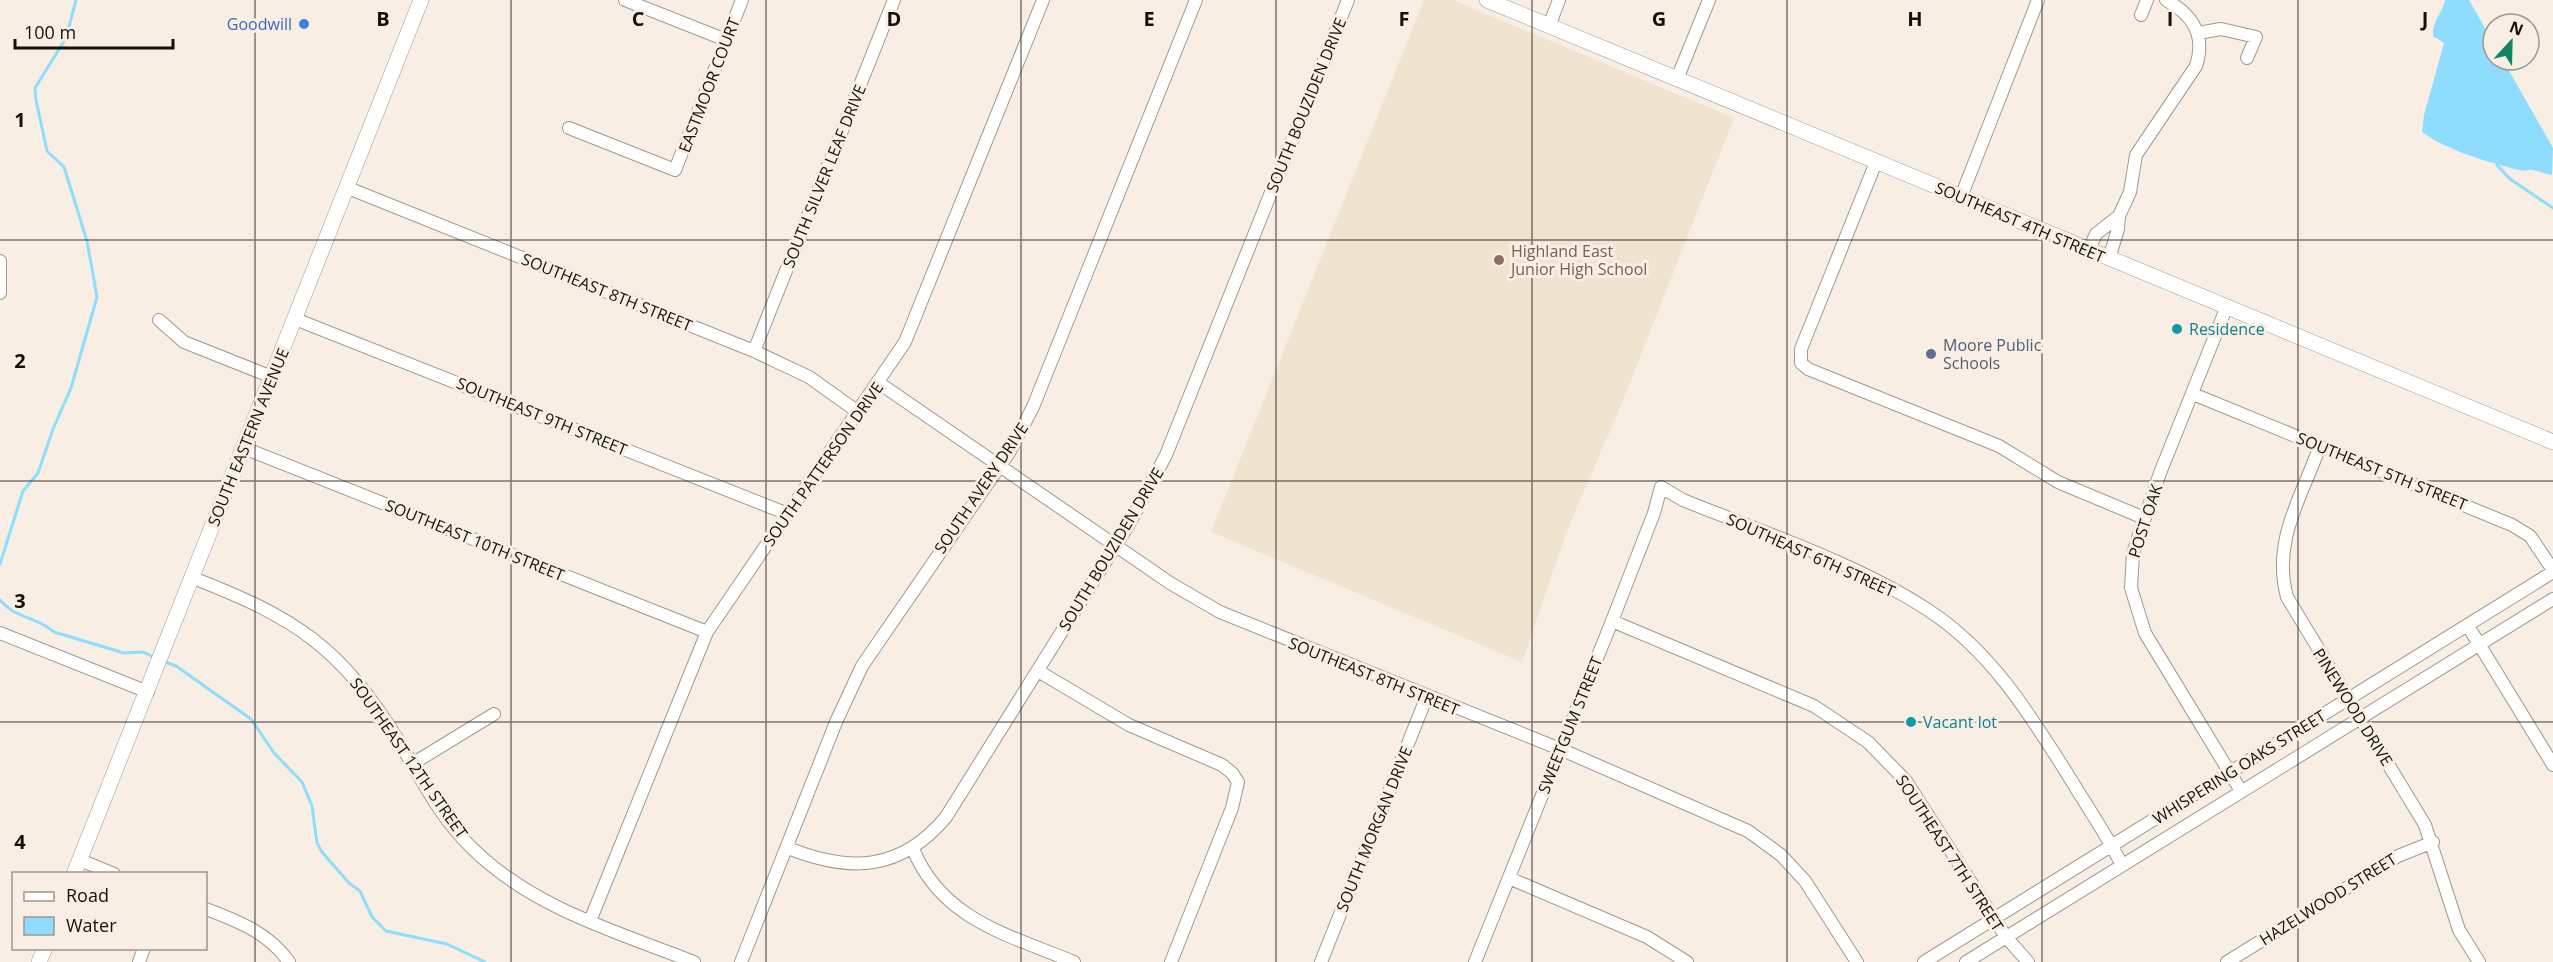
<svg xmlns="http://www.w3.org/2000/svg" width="2553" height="962" viewBox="0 0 2553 962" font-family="'Open Sans',sans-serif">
  <rect width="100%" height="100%" fill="#f8eee4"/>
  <!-- education -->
  <path fill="#f0e4d0" d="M 1424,0 L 1453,0 L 1734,118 L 1622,403 L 1567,531 L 1522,662 L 1211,532 Z"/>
  <!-- water -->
  <path fill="#8fddfe" d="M 2445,0 L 2469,0 L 2493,42 L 2493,60 L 2503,60 L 2553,148 L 2552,175 C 2546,174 2539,171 2533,170 C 2528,169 2524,172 2519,170 C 2488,162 2448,151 2422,132 L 2424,115 L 2444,43 L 2433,36 C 2432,21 2442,14 2445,0 Z"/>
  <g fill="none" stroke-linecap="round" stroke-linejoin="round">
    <!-- stream -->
    <path stroke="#8fddfe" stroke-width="3" d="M 2497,165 L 2510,179 L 2553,208
      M 0,564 L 23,491 L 38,473 L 53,429 L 71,388 L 97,297 L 87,241 L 64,167 L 47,151 L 36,100 L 35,88 L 66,38 L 76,0
      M 0,600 C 14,618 38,617 54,632 L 124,653 L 143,652 L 154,657
      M 163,661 L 176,666 L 251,719 L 274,753 L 302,782 L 312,806 L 317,843 L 322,852 L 349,883 L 360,891 L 372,917 L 386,931 L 447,944 L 485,962"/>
    <!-- minor casing -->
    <g stroke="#a1988f" stroke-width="14">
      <path id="minor" d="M 625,0 L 726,40
        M 2141,15 L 2147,0
        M 1549,26 L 1559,0
        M 2198,33 L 2221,29 L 2256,37 L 2247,58
        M 1677,79 L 1709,0
        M 569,128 L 675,170 L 742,0
        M 1876,162 L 1801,349 L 1801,363 L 1808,369 L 1999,446 L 2058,482 L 2144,518
        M 348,188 L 754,351 L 809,377 L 858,412
        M 1961,197 L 2038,0
        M 2088,251 L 2096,234 L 2119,216
        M 2109,259 L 2118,229 L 2119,216 L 2130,192 L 2136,155 L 2196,66 C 2206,35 2193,15 2166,0
        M 0,261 L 0,293
        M 2227,306 L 2160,473 L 2133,553 L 2131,588 L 2145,633 L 2241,791
        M 295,319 L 788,514
        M 159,320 L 184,342 L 272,377
        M 754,351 L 894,0
        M 879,383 L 1170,583 L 1220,612 L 1560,749 L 1748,831 L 1781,855 L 1805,881 L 1857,962
        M 2193,394 L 2512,525 L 2530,536 L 2553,570
        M 2320,446 C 2301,498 2272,541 2287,597 L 2425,825 L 2459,930 L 2479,962
        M 244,448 L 707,632
        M 193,578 C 294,617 340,646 398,740 C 421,778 440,818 473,849 C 533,908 617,932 694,962
        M 1612,621 L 1814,706 L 1868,742 L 1906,781 L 2006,937 L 2028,962
        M 2468,626 L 2553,765
        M 0,633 L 148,692
        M 1038,671 L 1129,725 L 1222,765 L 1232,773 L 1238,782 L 1232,808 L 1171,962
        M 412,764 L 494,714
        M 788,848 C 850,873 901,871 946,817 L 1129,524 L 1166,455 L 1348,0
        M 913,849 C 942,920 1009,935 1074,962
        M 80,860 L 114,874
        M 1509,878 L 1647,937 L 1687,962
        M 206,909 C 238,921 269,933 289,962
        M 590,921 L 707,632 L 905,342 L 1043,0
        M 139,962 L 144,948
        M 741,962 L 836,722 L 862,666 L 1010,451 L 1033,407 L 1196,0
        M 1321,962 L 1427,696
        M 1475,962 L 1612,621 L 1654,513 L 1661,487 L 1683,500 C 1762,532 1858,564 1928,610 C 1990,650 2029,713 2068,775 C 2086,805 2106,834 2122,865
        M 1924,962 L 2553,572
        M 1966,962 L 2553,599
        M 2227,962 L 2398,856 L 2433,842"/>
    </g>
    <!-- major casing -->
    <g stroke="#a1988f" stroke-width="16">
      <path id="major" d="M 1487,0 L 2553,442
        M 74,874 L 421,0
        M 39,962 L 45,948"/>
    </g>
    <!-- minor -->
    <use href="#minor" stroke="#fff" stroke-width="12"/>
    <!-- major -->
    <use href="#major" stroke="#fff" stroke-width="15"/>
  </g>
  <!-- grid -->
  <path fill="none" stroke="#14110d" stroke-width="1.5" stroke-opacity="0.55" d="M 255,0 L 255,962M 511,0 L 511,962M 766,0 L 766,962M 1021,0 L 1021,962M 1276,0 L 1276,962M 1532,0 L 1532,962M 1787,0 L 1787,962M 2042,0 L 2042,962M 2298,0 L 2298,962M 0,240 L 2553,240M 0,481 L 2553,481M 0,722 L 2553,722"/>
  <!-- markers -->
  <circle fill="#3f7fe0" stroke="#f8eee4" stroke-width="2" cx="304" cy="24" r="6"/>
  <circle fill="#8d6e63" stroke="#f8eee4" stroke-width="2" cx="1499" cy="260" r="6"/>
  <g fill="#0f9aa8" stroke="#f8eee4" stroke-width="2">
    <circle cx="2177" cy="329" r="6"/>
    <circle cx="1911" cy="722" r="6"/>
  </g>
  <circle fill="#5c6f8a" stroke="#f8eee4" stroke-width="2" cx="1931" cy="354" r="6"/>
  <g text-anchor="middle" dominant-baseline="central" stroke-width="6" stroke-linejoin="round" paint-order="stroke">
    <!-- shop labels -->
    <g font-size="16" fill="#366cbe" stroke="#f8eee4" text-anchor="end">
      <text x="292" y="24">Goodwill</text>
    </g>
    <!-- street labels -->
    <g font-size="16" fill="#14110d" stroke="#f8eee4">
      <text transform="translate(709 85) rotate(-69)">EASTMOOR COURT</text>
      <text transform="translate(1306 105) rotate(-68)">SOUTH BOUZIDEN DRIVE</text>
      <text transform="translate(824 176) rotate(-68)">SOUTH SILVER LEAF DRIVE</text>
      <text transform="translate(2020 222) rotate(23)">SOUTHEAST 4TH STREET</text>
      <text transform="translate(607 292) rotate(22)">SOUTHEAST 8TH STREET</text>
      <text transform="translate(542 416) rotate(22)">SOUTHEAST 9TH STREET</text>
      <text transform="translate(248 437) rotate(-68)">SOUTH EASTERN AVENUE</text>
      <text transform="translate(823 464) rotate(-55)">SOUTH PATTERSON DRIVE</text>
      <text transform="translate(2382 471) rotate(22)">SOUTHEAST 5TH STREET</text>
      <text transform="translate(981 488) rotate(-56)">SOUTH AVERY DRIVE</text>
      <text transform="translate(2145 521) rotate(-72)">POST OAK</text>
      <text transform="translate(475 540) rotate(22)">SOUTHEAST 10TH STREET</text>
      <text transform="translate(1111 549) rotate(-59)">SOUTH BOUZIDEN DRIVE</text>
      <text transform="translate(1811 555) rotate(24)">SOUTHEAST 6TH STREET</text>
      <text transform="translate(1374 676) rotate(22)">SOUTHEAST 8TH STREET</text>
      <text transform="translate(2353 707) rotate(58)">PINEWOOD DRIVE</text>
      <text transform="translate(1570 725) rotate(-68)">SWEETGUM STREET</text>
      <text transform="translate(409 758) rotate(55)">SOUTHEAST 12TH STREET</text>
      <text transform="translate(2239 767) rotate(-32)">WHISPERING OAKS STREET</text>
      <text transform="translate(1374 829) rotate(-68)">SOUTH MORGAN DRIVE</text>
      <text transform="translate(1950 853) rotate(57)">SOUTHEAST 7TH STREET</text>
      <text transform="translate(2328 899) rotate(-32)">HAZELWOOD STREET</text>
    </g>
    <!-- education labels -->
    <g font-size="16" fill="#785e54" stroke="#f8eee4" text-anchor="start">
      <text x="1511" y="251">Highland East<tspan x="1511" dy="18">Junior High School</tspan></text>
    </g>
    <!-- culture labels -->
    <g font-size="16" fill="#0d838f" stroke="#f8eee4" text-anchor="start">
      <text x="2189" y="329">Residence</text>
      <text x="1923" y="722">Vacant lot</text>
    </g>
    <!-- service labels -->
    <g font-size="16" fill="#4e5e75" stroke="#f8eee4" text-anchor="start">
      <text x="1943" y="345">Moore Public<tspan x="1943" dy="18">Schools</tspan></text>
    </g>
  </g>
  <g font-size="20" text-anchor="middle" font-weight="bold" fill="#14110d" stroke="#f8eee4" stroke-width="6" stroke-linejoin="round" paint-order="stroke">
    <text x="383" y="26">B</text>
    <text x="638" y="26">C</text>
    <text x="894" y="26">D</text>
    <text x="1149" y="26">E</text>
    <text x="1404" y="26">F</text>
    <text x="1659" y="26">G</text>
    <text x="1915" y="26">H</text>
    <text x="2170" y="26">I</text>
    <text x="2425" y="26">J</text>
    <text x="20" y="127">1</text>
    <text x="20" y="368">2</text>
    <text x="20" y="608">3</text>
    <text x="20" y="849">4</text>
  </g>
  <!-- legend -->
  <rect x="12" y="872" width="195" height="78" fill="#f8eee4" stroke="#9d968e" stroke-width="1.5"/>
  <rect x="24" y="892" width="30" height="9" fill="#ffffff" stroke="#9d968e" stroke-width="1.5"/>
  <text x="66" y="902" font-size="18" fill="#14110d">Road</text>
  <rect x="24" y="917" width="30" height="18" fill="#8fddfe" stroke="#9d968e" stroke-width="1.5"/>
  <text x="66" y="932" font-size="18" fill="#14110d">Water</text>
  <!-- north arrow -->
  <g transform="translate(2511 42) rotate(22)"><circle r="28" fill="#f8eee4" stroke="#9d968e" stroke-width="1.5"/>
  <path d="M0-4.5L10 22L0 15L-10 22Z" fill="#0f8564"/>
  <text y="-9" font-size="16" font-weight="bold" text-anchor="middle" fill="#14110d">N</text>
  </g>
  <!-- scale -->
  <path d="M15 39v9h158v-9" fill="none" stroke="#14110d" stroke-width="3"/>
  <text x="24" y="39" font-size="18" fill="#14110d" stroke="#f8eee4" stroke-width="4.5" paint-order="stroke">100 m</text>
</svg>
